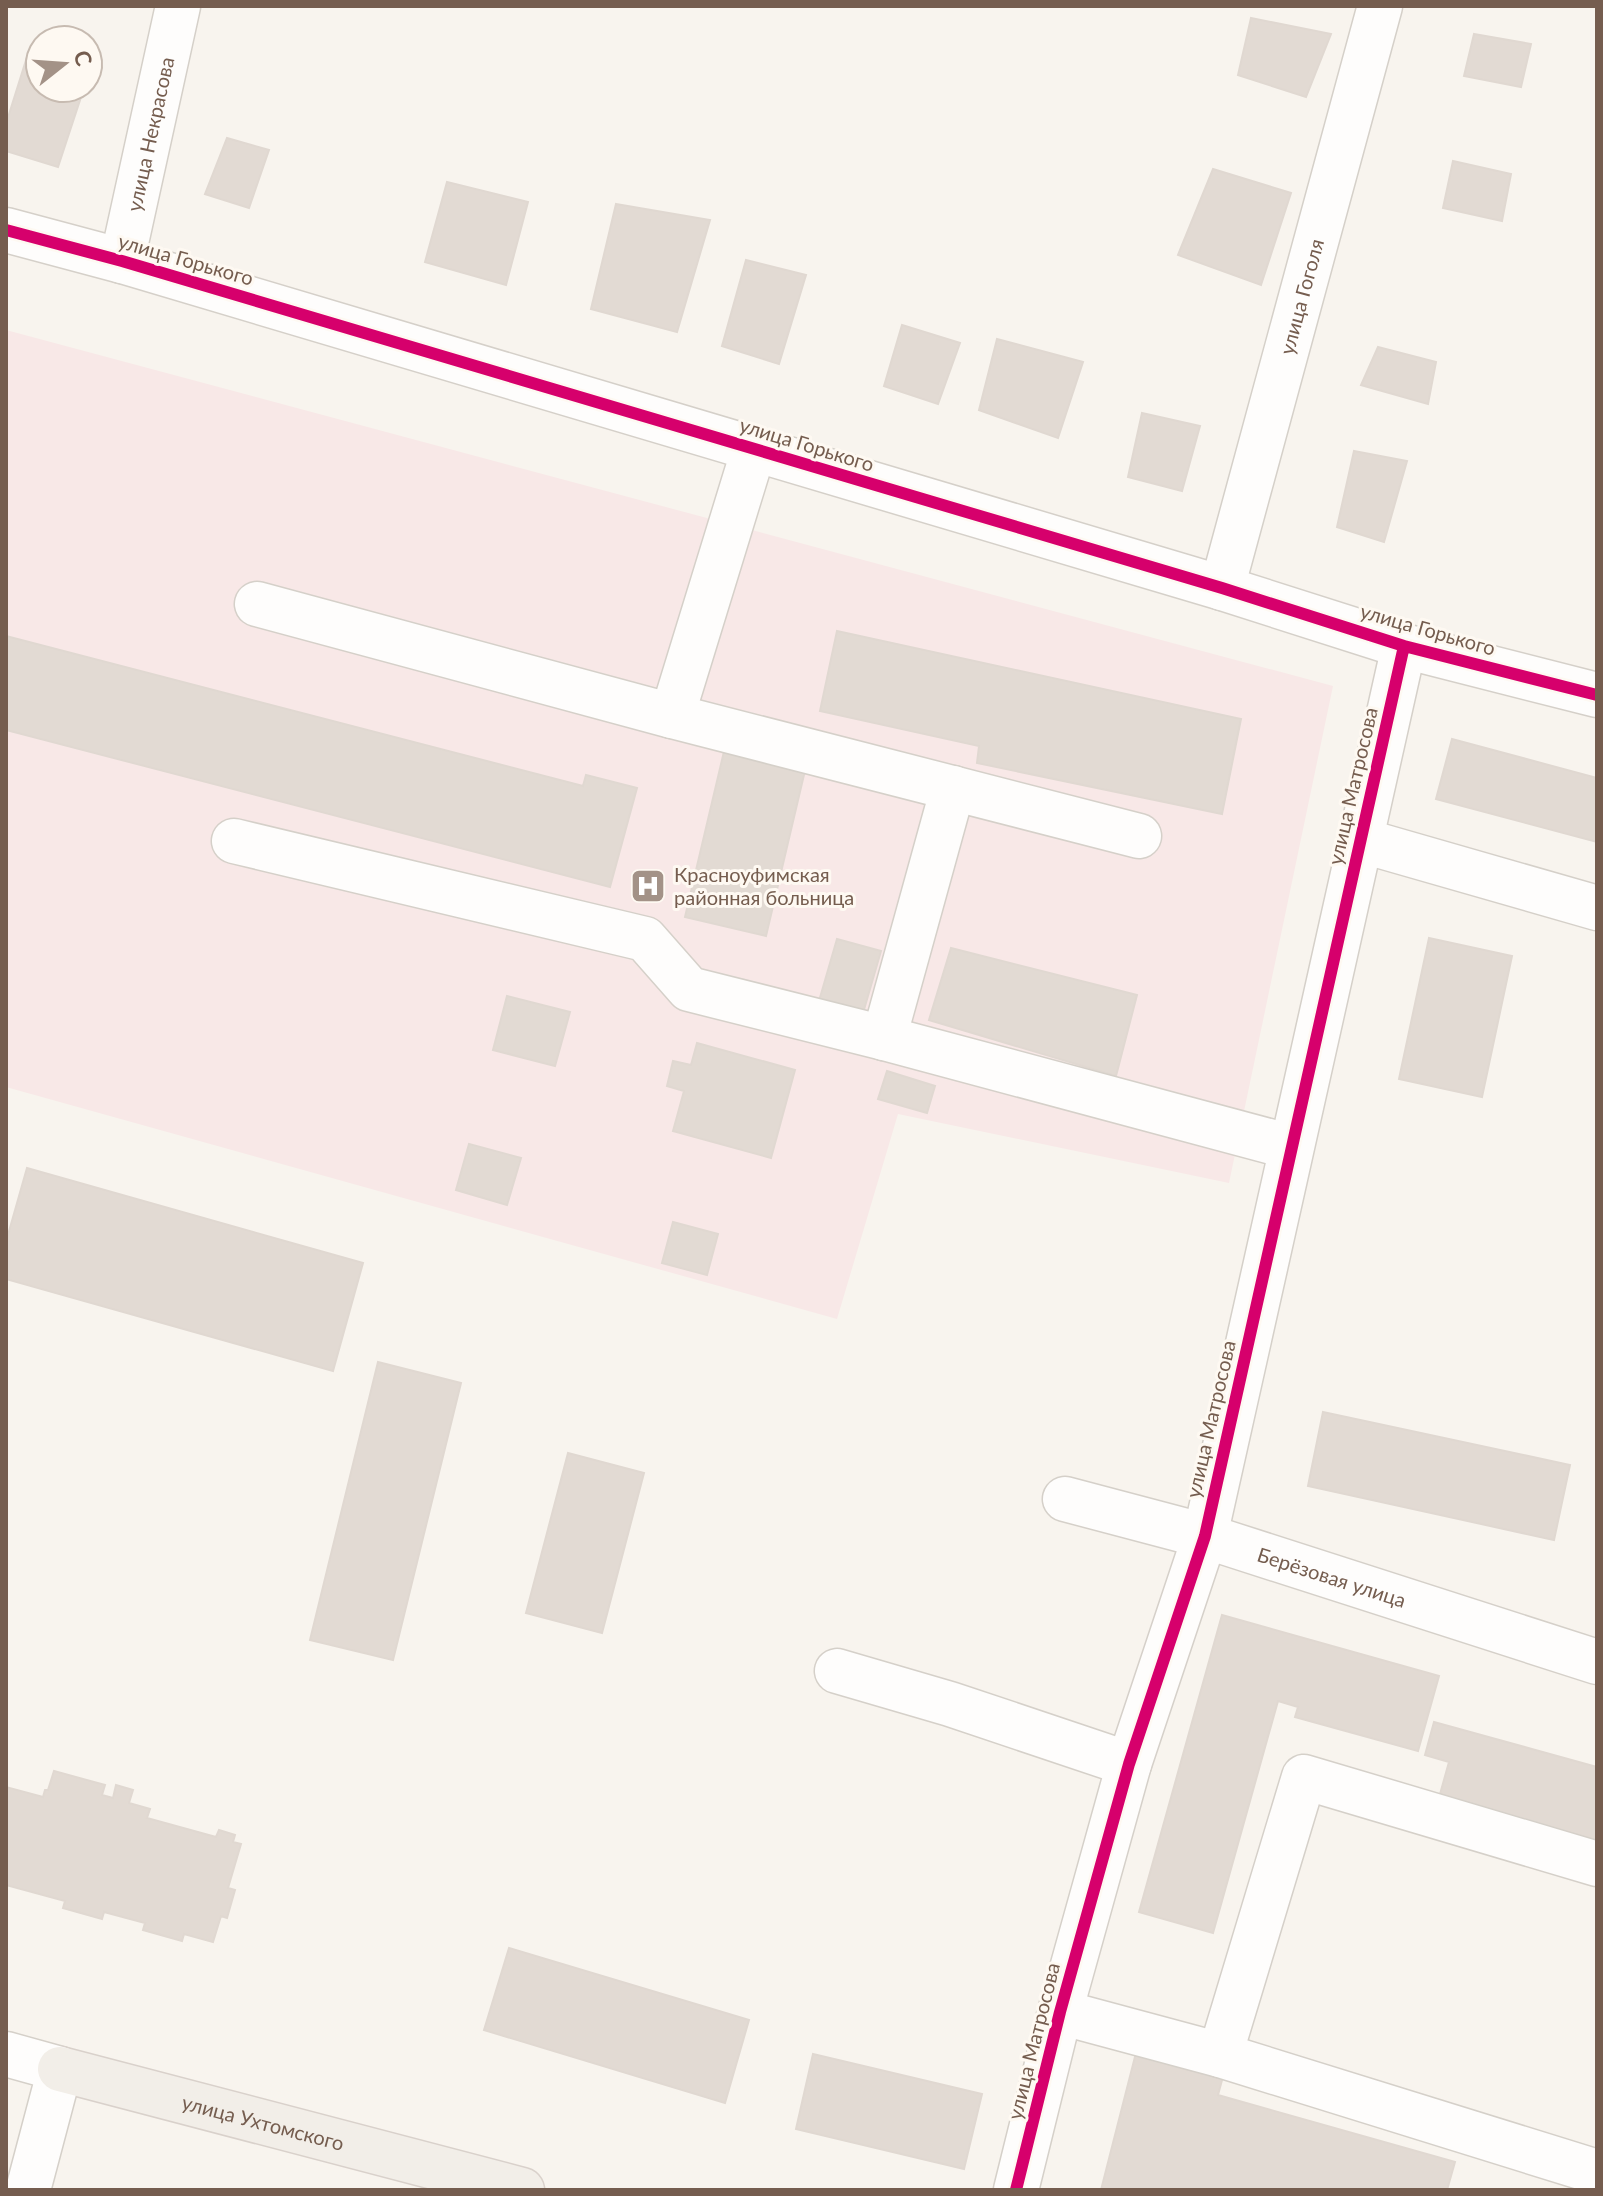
<svg xmlns="http://www.w3.org/2000/svg" width="1603" height="2196" viewBox="0 0 1603 2196" font-family="Lato,sans-serif">
  <rect width="100%" height="100%" fill="#f8f4ee"/>
  <!-- medical -->
  <path fill="#f8e8e7" d="M 6,330 L 1333,686 L 1229,1183 L 898,1114 L 837,1319 L 6,1087 Z"/>
  <!-- building -->
  <path fill="#e2dad3" stroke="#e0d8d1" stroke-width="2" d="M 1251,18 L 1331,34 L 1306,97 L 1238,75 Z
    M 1474,34 L 1531,44 L 1521,87 L 1464,76 Z
    M 27,57 L 40,61 L 40,88 L 84,88 L 58,167 L 6,151 L 6,124 Z
    M 227,138 L 269,150 L 249,208 L 205,194 Z
    M 1453,161 L 1511,174 L 1502,221 L 1443,208 Z
    M 1213,169 L 1291,193 L 1261,285 L 1178,255 Z
    M 447,182 L 528,202 L 506,285 L 425,262 Z
    M 616,204 L 710,220 L 677,332 L 591,309 Z
    M 746,260 L 806,275 L 779,364 L 722,346 Z
    M 902,325 L 960,343 L 938,404 L 884,386 Z
    M 997,339 L 1083,362 L 1058,438 L 979,410 Z
    M 1378,347 L 1436,362 L 1428,404 L 1361,385 Z
    M 1142,413 L 1200,426 L 1182,491 L 1128,477 Z
    M 1354,451 L 1407,461 L 1384,542 L 1337,527 Z
    M 837,631 L 1241,719 L 1222,814 L 977,763 L 979,746 L 820,711 Z
    M 6,636 L 583,786 L 586,775 L 637,788 L 610,887 L 6,730 Z
    M 1452,739 L 1597,778 L 1597,842 L 1436,799 Z
    M 726,743 L 807,762 L 766,936 L 685,917 Z
    M 1429,938 L 1512,956 L 1482,1097 L 1399,1079 Z
    M 837,939 L 881,951 L 861,1020 L 817,1008 Z
    M 951,948 L 1137,995 L 1116,1076 L 929,1020 Z
    M 507,996 L 570,1012 L 555,1066 L 493,1050 Z
    M 697,1043 L 795,1070 L 771,1158 L 673,1131 L 684,1091 L 667,1086 L 673,1061 L 691,1065 Z
    M 887,1071 L 935,1086 L 927,1113 L 878,1099 Z
    M 469,1144 L 521,1158 L 507,1205 L 456,1190 Z
    M 27,1168 L 363,1263 L 333,1371 L 6,1279 L 6,1242 Z
    M 673,1222 L 718,1234 L 707,1275 L 662,1263 Z
    M 378,1362 L 461,1383 L 393,1660 L 310,1640 Z
    M 1323,1412 L 1570,1465 L 1554,1540 L 1308,1486 Z
    M 568,1453 L 644,1473 L 602,1633 L 526,1613 Z
    M 1222,1615 L 1439,1676 L 1418,1751 L 1295,1717 L 1298,1707 L 1278,1701 L 1213,1933 L 1139,1912 Z
    M 1434,1722 L 1597,1767 L 1597,1856 L 1435,1812 L 1449,1762 L 1425,1755 Z
    M 54,1771 L 105,1785 L 102,1795 L 113,1798 L 116,1785 L 133,1790 L 129,1803 L 150,1809 L 147,1818 L 216,1837 L 219,1830 L 235,1835 L 233,1842 L 241,1844 L 228,1888 L 235,1890 L 227,1918 L 221,1916 L 213,1942 L 184,1934 L 182,1941 L 143,1930 L 145,1923 L 104,1912 L 102,1919 L 63,1908 L 65,1901 L 6,1885 L 6,1787 L 43,1797 L 45,1790 L 48,1790 Z
    M 509,1948 L 749,2020 L 725,2103 L 484,2030 Z
    M 1138,2045 L 1225,2069 L 1218,2095 L 1455,2162 L 1447,2190 L 1101,2190 Z
    M 813,2054 L 982,2094 L 964,2169 L 796,2129 Z"/>
  <g fill="none" stroke-linecap="round" stroke-linejoin="round">
    <!-- minor casing -->
    <g stroke="#d5d0c9" stroke-width="47">
      <g id="minor">
        <path d="M 6,230 L 122,261 L 1222,588 L 1404,646 L 1597,695"/>
        <path id="s1" d="M 122,261 L 178,6"/>
        <path id="s2" d="M 1222,588 L 1380,6"/>
        <path d="M 257,604 L 672,716 L 754,449"/>
        <path d="M 672,716 L 1139,836"/>
        <path d="M 1360,840 L 1597,908"/>
        <path d="M 234,841 L 645,939 L 689,989 L 884,1038 L 1291,1147"/>
        <path d="M 884,1038 L 953,788"/>
        <path id="s3" d="M 1065,1499 L 1205,1536 L 1597,1662"/>
        <path d="M 837,1671 L 950,1704 L 1129,1764"/>
        <path d="M 1060,2012 L 1220,2055 L 1597,2172"/>
        <path d="M 6,2054 L 60,2069 L 28,2190"/>
        <path d="M 1220,2055 L 1304,1777 L 1597,1864"/>
        <path d="M 1016,2190 L 1060,2012 L 1129,1764 L 1205,1536 L 1404,646"/>
      </g>
    </g>
    <!-- major casing -->
    <g stroke="#d9d1cb" stroke-width="47">
      <g id="major">
        <path id="s4" d="M 60,2069 L 522,2190"/>
      </g>
    </g>
    <!-- minor -->
    <use href="#minor" stroke="#fefdfc" stroke-width="44"/>
    <!-- major -->
    <use href="#major" stroke="#f2eee8" stroke-width="44"/>
    <!-- cycleway casing -->
    <g stroke="#fef9f2" stroke-width="17">
      <path id="cycleway" d="M 6,230 L 122,261 L 1222,588 L 1404,646 L 1597,695
        M 1016,2190 L 1060,2012 L 1129,1764 L 1205,1536 L 1404,646"/>
    </g>
    <!-- cycleway -->
    <use href="#cycleway" stroke="#d6006c" stroke-width="12"/>
  </g>
  <!-- icons -->
  <defs>
    <g id="hospital-square" transform="scale(1.8)"><rect x="-9" y="-9" width="18" height="18" rx="4" fill="#a39287" stroke="#fef9f2"/><path d="M-5-5h3v3.5h4V-5h3V5h-3V1.5h-4V5h-3Z" fill="#fff"/></g>
  </defs>
  <g fill-rule="evenodd">
    <use href="#hospital-square" x="648" y="886"/>
  </g>
  <g text-anchor="middle" dominant-baseline="central" stroke-width="6" stroke-linejoin="round" paint-order="stroke">
    <!-- street labels -->
    <g font-size="20" fill="#755d4f" stroke="#fef9f2">
      <text stroke="none"><textPath href="#s1" startOffset="130">улица Некрасова</textPath></text>
      <text transform="translate(186 259) rotate(16)">улица Горького</text>
      <text stroke="none"><textPath href="#s2" startOffset="302">улица Гоголя</textPath></text>
      <text transform="translate(807 444) rotate(17)">улица Горького</text>
      <text transform="translate(1428 629) rotate(16)">улица Горького</text>
      <text transform="translate(1352 786) rotate(-77)">улица Матросова</text>
      <text transform="translate(1210 1419) rotate(-77)">улица Матросова</text>
      <text stroke="none"><textPath href="#s3" startOffset="278">Берёзовая улица</textPath></text>
      <text transform="translate(1033 2041) rotate(-76)">улица Матросова</text>
      <text stroke="none"><textPath href="#s4" startOffset="210">улица Ухтомского</textPath></text>
    </g>
    <!-- poi labels -->
    <g font-size="20" fill="#755d4f" stroke="#fef9f2" text-anchor="start">
      <text x="674" y="874">Красноуфимская<tspan x="674" dy="23">районная больница</tspan></text>
    </g>
  </g>
  <!-- border -->
  <rect width="1603" height="2196" fill="none" stroke="#755d4f" stroke-width="16"/>
  <!-- north arrow -->
  <g transform="translate(64 64) rotate(73)"><circle r="38" fill="#fef9f2" stroke="#c7bbb1" stroke-width="2"/>
  <path d="M0-6L14 30L0 20L-14 30Z" fill="#a39287"/>
  <text y="-12" font-size="22" font-weight="bold" text-anchor="middle" fill="#755d4f">С</text>
  </g>
</svg>
